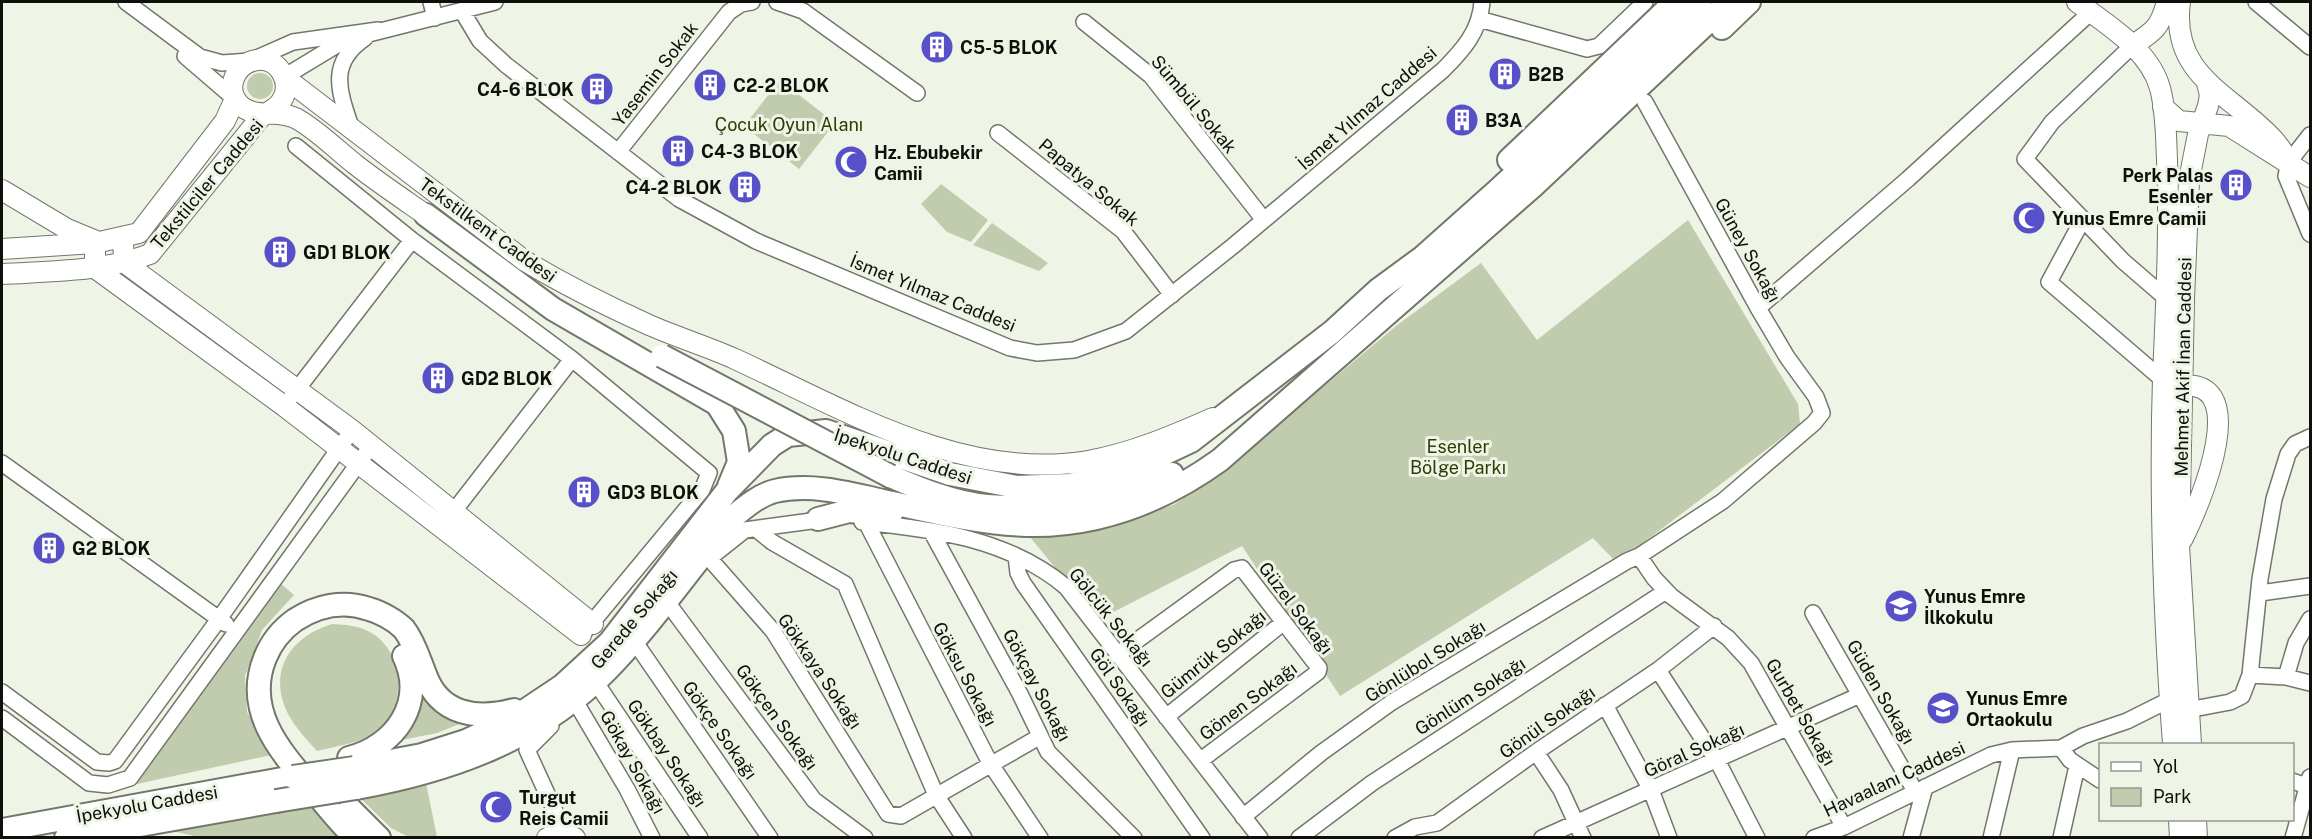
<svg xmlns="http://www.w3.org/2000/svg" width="2312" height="839" viewBox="0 0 2312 839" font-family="'Public Sans',sans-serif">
  <rect width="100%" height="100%" fill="#eef4e6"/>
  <!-- green -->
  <path fill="#c0ccad" d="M247 86a13 13 0 1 1 26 0a13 13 0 1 1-26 0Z
    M 780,80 L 835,123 L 799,169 L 744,126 Z
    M 941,184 L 988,220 L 971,242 L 947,232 L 921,204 Z
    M 1688,220 L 1798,404 L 1800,424 L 1639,546 L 1614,560 L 1593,538 L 1340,696 L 1242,546 L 1098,620 L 1030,537 L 1114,527 L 1175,504 L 1230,465 L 1396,326 L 1481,263 L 1537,340 Z
    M 992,223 L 1048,263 L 1039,271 L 973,245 Z
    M 279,582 L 294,595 L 262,630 L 245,676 L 247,712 L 276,754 L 132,785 Z
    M 332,624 C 345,625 356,625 368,631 C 406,650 409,709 374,733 C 357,744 336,746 317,751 C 307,740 295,727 288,714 C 267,671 290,637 332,624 Z
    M 422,691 L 472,719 L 437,733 L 397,741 Z
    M 426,783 L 437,837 L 409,837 L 391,828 L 358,796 Z
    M 314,804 L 349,837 L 203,838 L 159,828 Z"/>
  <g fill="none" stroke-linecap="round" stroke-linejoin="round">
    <!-- minor casing -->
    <g stroke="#72776a" stroke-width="18">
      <path id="minor" d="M 126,2 L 200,57 L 222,63 L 250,61 L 293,42 L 378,30
        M 431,2 L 435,18
        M 777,2 L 803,11 L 917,93
        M 2256,2 L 2310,47
        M 462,11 L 480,41 L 506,65 L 679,199 L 756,241 L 1010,348 L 1037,353 L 1074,350 L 1126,331 L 1233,246 L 1443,70 C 1463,50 1480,31 1482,2
        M 1479,19 L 1587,49 L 1599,46 L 1645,2
        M 1084,22 L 1151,76 L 1264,220
        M 2133,45 L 2052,122 L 2025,159 L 2123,261 L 2167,299
        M 185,56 L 235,99
        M 284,77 L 345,40 L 495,2
        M 351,127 C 339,91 328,63 365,38
        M 998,133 L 1123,231 L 1172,295
        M 2310,135 L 2289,162 L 2286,176 L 2310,234
        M 296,146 L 412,240 L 572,359 L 709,473 L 702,490 L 585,631
        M 618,152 L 729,12 L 741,4 L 752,2
        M 2083,219 L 2049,282 L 2163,380
        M 1758,308 L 1908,179 L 2091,12
        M 292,396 L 412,240
        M 2,463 L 226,624
        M 454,511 L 572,359
        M 862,522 C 934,529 1009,539 1066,587 L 1260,838
        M 866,522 L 990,763 L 1040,838
        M 756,529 L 772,542 L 845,584 L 936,795 L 964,838
        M 931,531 L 1020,694 L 1048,752 L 1134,838
        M 1016,556 L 1018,573 L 1023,583 L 1202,838
        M 1639,556 L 1654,578 L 1671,596 L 1728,638 L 1751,663 L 1844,827
        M 711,557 L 745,530 L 826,519
        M 709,558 L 773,631 L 888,814 L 901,816 L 1039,737
        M 2260,593 L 2310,586
        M 670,606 L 814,800 L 865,838
        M 1813,613 L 1915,791
        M 637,645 L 770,838
        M 1117,655 L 1234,570 L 1242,568 L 1319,668 L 1318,672 L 1201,760
        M 1658,670 L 1719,764 L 1757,838
        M 2250,675 L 2286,677 L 2310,683
        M 2286,677 L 2296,643 L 2310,619
        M 601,690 L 700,838
        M 2,692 L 97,762 L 109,763 L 115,761 L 219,619 L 352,430
        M 1605,705 L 1651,790 L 1669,838
        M 578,706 L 627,789 L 652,838
        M 2188,710 L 2230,702 L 2242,696 L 2250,675 L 2260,579 L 2274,499 L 2288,454 L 2295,444 L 2310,437
        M 1166,717 L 1284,622
        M 2,718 L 89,783 L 108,785 L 130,778 L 371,446
        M 551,726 L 527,750 L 565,833
        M 2061,748 L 2070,760 L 2100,780
        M 1536,752 L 1561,790 L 1583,838
        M 2292,781 L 2310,787
        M 1243,817 L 1321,753 L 1392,702 L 1627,561 L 1639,556 L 1723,501 L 1814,423 L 1822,413 L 1816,397 L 1787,357 L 1758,308 L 1645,102
        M 1299,838 L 1372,783 L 1666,591
        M 1395,838 L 1415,827 L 1437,823 L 1536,752 L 1658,670 L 1714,626
        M 1542,838 L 1860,695
        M 1814,838 L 1844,827 L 1991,755 L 2012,750 L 2061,748 L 2083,736 L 2127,721 L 2171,699
        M 1911,838 L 1925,787
        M 1991,838 L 2012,750
        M 2061,838 L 2077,766
        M 2293,838 L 2310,777"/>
    </g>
    <!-- major casing -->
    <g stroke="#72776a" stroke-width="22">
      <path id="major" d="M 2077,2 C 2107,25 2149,49 2160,88 C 2166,110 2166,137 2167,160 C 2170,233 2166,305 2163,378 C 2159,500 2164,623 2173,744
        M 2180,2 C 2170,76 2230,93 2273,139 C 2279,145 2284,154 2289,162
        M 2133,45 C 2155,31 2160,27 2167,2
        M 284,77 L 525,261 C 565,285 605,305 647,324 C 676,337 706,346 735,359 C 844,409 963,482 1088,461 C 1132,453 1172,436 1213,418
        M 2163,107 L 2179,121 L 2229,126 L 2310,177
        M 2,190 L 67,229 L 96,241
        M 122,237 L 125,263 L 352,430 L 593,624
        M 95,243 L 95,268 L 284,406 L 581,635
        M 2,249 L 95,243 L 139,233 L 225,121 L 235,99
        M 2,274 C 52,271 103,272 150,254 L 261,117 C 268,112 278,108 282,100 C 293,82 278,57 257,60 C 236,63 224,88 239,104 C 253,120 279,108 299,120 C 319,132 337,150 356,165 C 379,183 403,199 426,215
        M 2170,388 C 2260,365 2199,507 2182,540
        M 2191,744 L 2179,545 L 2184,299 L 2189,180 L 2198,134 L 2208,106 L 2210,95 L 2207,83
        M 2179,820 L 2180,838
        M 2196,820 L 2197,838
        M 547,838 L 562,832 L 575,838"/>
    </g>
    <!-- highway casing -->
    <g stroke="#72776a" stroke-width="26">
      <path id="highway" d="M 1722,28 L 1749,2
        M 1509,160 L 1675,2
        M 426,215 L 553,309 L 717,404 L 734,431 L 739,462 L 729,486
        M 890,476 C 920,489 954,503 987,506 C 1048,511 1116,499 1172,474
        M 818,519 L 849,511 L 891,514
        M 349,758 C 396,746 426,702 404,656
        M 354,768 L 422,755 L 466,741 L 511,720 L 562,686 L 610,642 L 727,491 L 772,445 L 788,435 L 826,431 L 950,474 L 1017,487 L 1070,485 L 1125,472 L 1191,441 L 1332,332 L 1378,290 L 1423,257 L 1497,191 L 1700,2
        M 356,788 C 450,771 539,740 608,669 C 653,623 691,567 733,517 C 745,507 759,495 775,491 C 810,483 848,493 883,501 C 930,511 977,523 1026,525 C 1098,527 1163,501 1220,460 L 1532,187 L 1729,2
        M 350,809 L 379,838
        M 2,830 L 293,777
        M 66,838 L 276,801
        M 356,838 C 339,823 325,804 311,787 C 279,750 244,710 265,658 C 271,643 281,630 295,620 C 317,606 343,600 369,609 C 380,612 395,620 404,629 C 414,642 419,659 425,674 C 439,715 477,720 514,710"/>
    </g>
    <!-- minor -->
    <use href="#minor" stroke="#fff" stroke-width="15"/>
    <!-- major -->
    <use href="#major" stroke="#fff" stroke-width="20"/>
    <!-- highway -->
    <use href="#highway" stroke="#fff" stroke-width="22"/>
    <!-- highway-bridge casing -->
    <g stroke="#72776a" stroke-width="26" stroke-linecap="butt">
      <path id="highway-bridge" d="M 662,356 L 890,476
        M 293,777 L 354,768
        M 276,801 L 356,788"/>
    </g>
    <!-- highway-bridge -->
    <use href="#highway-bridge" stroke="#fff" stroke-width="22"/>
  </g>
  <!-- icons -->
  <defs>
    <g id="building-disc" transform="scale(1.725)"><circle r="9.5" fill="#5850c8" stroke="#eef4e6"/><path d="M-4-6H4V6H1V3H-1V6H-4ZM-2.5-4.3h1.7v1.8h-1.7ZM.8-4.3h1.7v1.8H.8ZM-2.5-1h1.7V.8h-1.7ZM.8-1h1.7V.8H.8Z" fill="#fff"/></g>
    <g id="mosque-disc" transform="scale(1.725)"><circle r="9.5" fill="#5850c8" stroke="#eef4e6"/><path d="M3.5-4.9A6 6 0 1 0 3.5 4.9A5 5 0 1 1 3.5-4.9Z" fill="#fff"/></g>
    <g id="school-disc" transform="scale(1.725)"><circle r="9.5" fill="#5850c8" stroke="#eef4e6"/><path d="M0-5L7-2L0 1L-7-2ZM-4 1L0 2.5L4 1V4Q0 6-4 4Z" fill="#fff"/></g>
  </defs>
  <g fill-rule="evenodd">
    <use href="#building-disc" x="937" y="47"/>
    <use href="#building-disc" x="1505" y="74"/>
    <use href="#building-disc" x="710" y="85"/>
    <use href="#building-disc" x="597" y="89"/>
    <use href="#building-disc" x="1462" y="120"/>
    <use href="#building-disc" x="678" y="151"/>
    <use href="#mosque-disc" x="851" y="162"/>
    <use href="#building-disc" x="2236" y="185"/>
    <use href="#building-disc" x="745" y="187"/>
    <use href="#mosque-disc" x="2029" y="218"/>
    <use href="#building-disc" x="280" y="252"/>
    <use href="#building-disc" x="438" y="378"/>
    <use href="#building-disc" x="584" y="492"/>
    <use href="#building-disc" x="49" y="548"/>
    <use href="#school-disc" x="1901" y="606"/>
    <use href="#school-disc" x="1943" y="708"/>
    <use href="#mosque-disc" x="496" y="807"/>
  </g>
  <g text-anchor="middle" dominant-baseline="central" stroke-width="6" stroke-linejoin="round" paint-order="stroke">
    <!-- poi labels -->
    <g font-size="18" font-weight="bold" fill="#0e100b" stroke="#eef4e6" text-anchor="start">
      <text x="960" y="47">C5-5 BLOK</text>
      <text x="1528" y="74">B2B</text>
      <text x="733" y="85">C2-2 BLOK</text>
      <text x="574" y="89" text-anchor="end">C4-6 BLOK</text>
      <text x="1485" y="120">B3A</text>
      <text x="701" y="151">C4-3 BLOK</text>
      <text x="874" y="152">Hz. Ebubekir<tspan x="874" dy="21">Camii</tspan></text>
      <text x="2213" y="175" text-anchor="end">Perk Palas<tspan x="2213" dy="21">Esenler</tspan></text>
      <text x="722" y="187" text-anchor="end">C4-2 BLOK</text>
      <text x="2052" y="218">Yunus Emre Camii</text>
      <text x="303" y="252">GD1 BLOK</text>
      <text x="461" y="378">GD2 BLOK</text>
      <text x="607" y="492">GD3 BLOK</text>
      <text x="72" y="548">G2 BLOK</text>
      <text x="1924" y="596">Yunus Emre<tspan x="1924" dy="21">İlkokulu</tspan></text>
      <text x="1966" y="698">Yunus Emre<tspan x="1966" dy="21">Ortaokulu</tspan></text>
      <text x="519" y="797">Turgut<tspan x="519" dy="21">Reis Camii</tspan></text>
    </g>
    <!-- street labels -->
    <g font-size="18" fill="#0e100b" stroke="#eef4e6">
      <text transform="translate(655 74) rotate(-52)">Yasemin Sokak</text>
      <text transform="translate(1194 104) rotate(50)">Sümbül Sokak</text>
      <text transform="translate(1367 108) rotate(-41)">İsmet Yılmaz Caddesi</text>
      <text transform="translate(1089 182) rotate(40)">Papatya Sokak</text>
      <text transform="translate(207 184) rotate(-50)">Tekstilciler Caddesi</text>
      <text transform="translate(488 230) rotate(36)">Tekstilkent Caddesi</text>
      <text transform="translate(1748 250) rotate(61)">Güney Sokağı</text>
      <text transform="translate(933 293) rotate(22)">İsmet Yılmaz Caddesi</text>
      <text transform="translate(2183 367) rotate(-89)">Mehmet Akif İnan Caddesi</text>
      <text transform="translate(903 456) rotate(18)">İpekyolu Caddesi</text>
      <text transform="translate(1296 608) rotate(53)">Güzel Sokağı</text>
      <text transform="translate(1111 617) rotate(51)">Gölcük Sokağı</text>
      <text transform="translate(634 619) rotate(-50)">Gerede Sokağı</text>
      <text transform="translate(1213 654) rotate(-39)">Gümrük Sokağı</text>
      <text transform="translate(1425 661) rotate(-32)">Gönlübol Sokağı</text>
      <text transform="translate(820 671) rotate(56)">Gökkaya Sokağı</text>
      <text transform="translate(965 674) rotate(62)">Göksu Sokağı</text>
      <text transform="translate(1037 685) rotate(62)">Gökçay Sokağı</text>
      <text transform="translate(1120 687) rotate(55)">Göl Sokağı</text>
      <text transform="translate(1881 692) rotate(60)">Güden Sokağı</text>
      <text transform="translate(1470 696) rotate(-33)">Gönlüm Sokağı</text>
      <text transform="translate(1248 701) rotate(-37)">Gönen Sokağı</text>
      <text transform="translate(1801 712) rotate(60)">Gurbet Sokağı</text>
      <text transform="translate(777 717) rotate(54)">Gökçen Sokağı</text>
      <text transform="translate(1547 722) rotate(-35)">Gönül Sokağı</text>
      <text transform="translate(720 730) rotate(55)">Gökçe Sokağı</text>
      <text transform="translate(1694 750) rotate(-24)">Göral Sokağı</text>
      <text transform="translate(667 753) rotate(56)">Gökbay Sokağı</text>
      <text transform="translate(633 762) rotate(61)">Gökay Sokağı</text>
      <text transform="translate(1894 779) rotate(-25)">Havaalanı Caddesi</text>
      <text transform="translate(147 804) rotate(-10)">İpekyolu Caddesi</text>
    </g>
    <!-- park labels -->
    <g font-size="18" fill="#2d3e02" stroke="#eef4e6">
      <text x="789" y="124">Çocuk Oyun Alanı</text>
      <text x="1458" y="446">Esenler<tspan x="1458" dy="21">Bölge Parkı</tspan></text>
    </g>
  </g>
  <!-- border -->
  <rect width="2312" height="839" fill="none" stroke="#0e100b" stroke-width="6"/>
  <!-- legend -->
  <rect x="2099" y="743" width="195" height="78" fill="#eef4e6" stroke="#94998e" stroke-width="1.5"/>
  <rect x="2111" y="762" width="30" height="9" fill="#ffffff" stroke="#94998e" stroke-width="1.5"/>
  <text x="2153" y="773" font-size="18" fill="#0e100b">Yol</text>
  <rect x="2111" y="788" width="30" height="18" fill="#c0ccad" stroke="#94998e" stroke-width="1.5"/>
  <text x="2153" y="803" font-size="18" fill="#0e100b">Park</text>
</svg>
